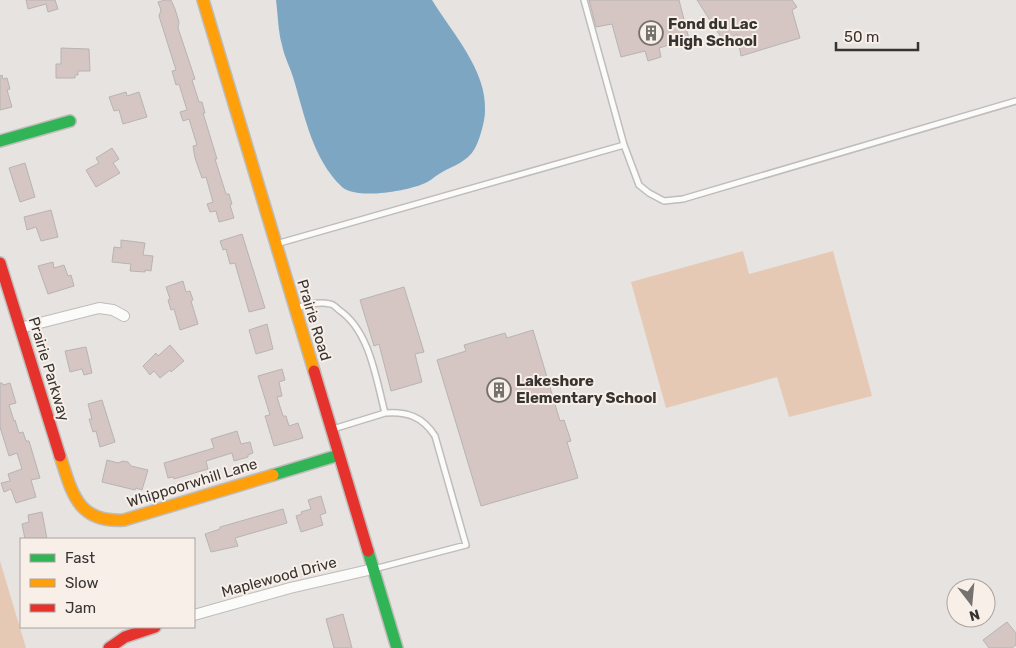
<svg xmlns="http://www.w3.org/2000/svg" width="1016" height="648" viewBox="0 0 1016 648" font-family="Rubik,sans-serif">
  <rect width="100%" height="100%" fill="#e6e3e0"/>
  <!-- green -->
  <path fill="#e5c9b5" d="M 743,251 L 749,274 L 833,251 L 872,396 L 789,417 L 777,377 L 666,408 L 631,282 Z
    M 0,561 L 26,648 L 0,648 Z"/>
  <!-- water -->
  <path fill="#7da6c3" d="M 276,0 L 432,0 C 452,33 487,70 485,111 C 485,122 478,147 471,154 C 462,164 450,167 439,174 C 434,177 429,182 423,184 C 406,191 357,200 342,187 C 312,158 305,116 293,77 C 290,67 284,56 282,45 C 278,31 278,15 276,0 Z"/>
  <!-- building -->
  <path fill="#d5c5c3" stroke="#b7b4b3" d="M 26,0 L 55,0 L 58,9 L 48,12 L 46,4 L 28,9 Z
    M 165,0 L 171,0 L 175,9 L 179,22 L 178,28 L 195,79 L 192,80 L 199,102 L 202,102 L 205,113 L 203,113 L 217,159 L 215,159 L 226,194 L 229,194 L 232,204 L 230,205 L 234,218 L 219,222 L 216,211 L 210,212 L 207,204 L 213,202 L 206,177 L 202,178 L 195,158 L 193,146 L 197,145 L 189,119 L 183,121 L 180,112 L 187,110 L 179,84 L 176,85 L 172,71 L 176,70 L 159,16 L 161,10 L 158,2 Z
    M 589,0 L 679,0 L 689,39 L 659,48 L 661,57 L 648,61 L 645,51 L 621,57 L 612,24 L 596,27 Z
    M 697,0 L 792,0 L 797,7 L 792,10 L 800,38 L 741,56 L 737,34 L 724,42 Z
    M 61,48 L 89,49 L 90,71 L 78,71 L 78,75 L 75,75 L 75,78 L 56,78 L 56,64 L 61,64 Z
    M 2,75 L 3,79 L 7,78 L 10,89 L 7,90 L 12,107 L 0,110 L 0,76 Z
    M 126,92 L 127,96 L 139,92 L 147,117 L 123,124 L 119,110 L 114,111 L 109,97 Z
    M 112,148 L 119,159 L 113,163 L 120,173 L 96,187 L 86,170 L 99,163 L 96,158 Z
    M 25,163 L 35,197 L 20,202 L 9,168 Z
    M 51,210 L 58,237 L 41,241 L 36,227 L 27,230 L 24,217 Z
    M 242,234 L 265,308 L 249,312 L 235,263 L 230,264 L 226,249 L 223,250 L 220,241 Z
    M 121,240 L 145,243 L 143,255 L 153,256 L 151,271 L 145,270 L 145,272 L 130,271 L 131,264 L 112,262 L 114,247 L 121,248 Z
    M 53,262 L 54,268 L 64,265 L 68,276 L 71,275 L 74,286 L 48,294 L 38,266 Z
    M 183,281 L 186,292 L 190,291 L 193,300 L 191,301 L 198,324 L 180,330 L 174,309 L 171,310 L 168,300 L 170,299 L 166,287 Z
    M 404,287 L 424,352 L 415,354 L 422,382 L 391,391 L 379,344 L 374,346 L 360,300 Z
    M 267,324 L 273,349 L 256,354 L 249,330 Z
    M 533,330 L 560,421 L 564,420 L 571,441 L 567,442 L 578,478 L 481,506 L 437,360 L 466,351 L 464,345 L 505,333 L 507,338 Z
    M 170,345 L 184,361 L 171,372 L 170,370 L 160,378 L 154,371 L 150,375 L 143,366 L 156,353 L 158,356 Z
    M 86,347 L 92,373 L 84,375 L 82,369 L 70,372 L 65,351 Z
    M 282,369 L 285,380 L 279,382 L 282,396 L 277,397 L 283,416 L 286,416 L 289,426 L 298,423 L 303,438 L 274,446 L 265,416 L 270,415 L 258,376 Z
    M 0,383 L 2,383 L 3,385 L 10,383 L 16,403 L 9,405 L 14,421 L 15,420 L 19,433 L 23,432 L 26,441 L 29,441 L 40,478 L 31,480 L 36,497 L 16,503 L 11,489 L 4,492 L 1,483 L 10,481 L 8,474 L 22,469 L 17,453 L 9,456 L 0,427 Z
    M 102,400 L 115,442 L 100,447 L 96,431 L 93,432 L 89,419 L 92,419 L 88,404 Z
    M 237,431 L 241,444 L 250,442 L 253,453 L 248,455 L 248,457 L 234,461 L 232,453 L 206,461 L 208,469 L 174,479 L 173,477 L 168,478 L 164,463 L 214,448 L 211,439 Z
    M 107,460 L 118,463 L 123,461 L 128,462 L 131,466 L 148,470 L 142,490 L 136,488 L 135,490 L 102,482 Z
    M 321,496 L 326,513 L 320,515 L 323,525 L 301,532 L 296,516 L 302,514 L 301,512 L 311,509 L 308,500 Z
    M 283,509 L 287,523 L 235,538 L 238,546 L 211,552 L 205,534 L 220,529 L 220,527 Z
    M 42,512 L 47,539 L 25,539 L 22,524 L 29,522 L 28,515 Z
    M 343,614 L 352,648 L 334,648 L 326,619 Z
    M 1007,622 L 1016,633 L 1016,645 L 1012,648 L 989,648 L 983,640 Z"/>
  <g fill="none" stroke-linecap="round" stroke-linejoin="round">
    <!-- lane casing -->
    <g stroke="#bfbcba" stroke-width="8">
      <path id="lane" d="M 584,0 L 624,145 L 639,185 L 649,193 L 664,201 L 683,199 L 1016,101
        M 276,244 L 624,145
        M 296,308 C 306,305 319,301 330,304 C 333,304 337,308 339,310 C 370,331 376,379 385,413 L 333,429
        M 374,569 L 466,545 L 435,436 C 423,417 407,411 385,413"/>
    </g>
    <!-- street casing -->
    <g stroke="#bfbcba" stroke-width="12">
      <path id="street" d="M 20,328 L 99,308 L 113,310 L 124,316
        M 194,615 L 290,588 L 373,569"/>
    </g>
    <!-- fast casing -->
    <g stroke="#bfbcba" stroke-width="14">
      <path id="fast" d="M 0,141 L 70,121
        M 273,475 L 339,455
        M 368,551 L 397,648"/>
    </g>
    <!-- slow casing -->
    <g stroke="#bfbcba" stroke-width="14">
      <path id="slow" d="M 203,0 L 314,371
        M 60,456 C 72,492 77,523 124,520 L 273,475"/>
    </g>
    <!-- jam casing -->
    <g stroke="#bfbcba" stroke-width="14">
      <path id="jam" d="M 0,263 L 60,456
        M 314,371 L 368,551
        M 109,648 L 125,637 L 155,627"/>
    </g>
    <!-- lane -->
    <use href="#lane" stroke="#fbfbfa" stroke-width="5"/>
    <!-- street -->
    <use href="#street" stroke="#fbfbfa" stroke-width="10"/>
    <!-- fast -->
    <use href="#fast" stroke="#30b455" stroke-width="11"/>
    <!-- slow -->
    <use href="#slow" stroke="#ff9f0a" stroke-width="11"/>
    <!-- jam -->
    <use href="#jam" stroke="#e5322d" stroke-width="11"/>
  </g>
  <!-- icons -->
  <defs>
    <g id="building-ring" transform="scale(1.25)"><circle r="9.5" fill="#f8efe9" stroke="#74716e" stroke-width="1.5"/><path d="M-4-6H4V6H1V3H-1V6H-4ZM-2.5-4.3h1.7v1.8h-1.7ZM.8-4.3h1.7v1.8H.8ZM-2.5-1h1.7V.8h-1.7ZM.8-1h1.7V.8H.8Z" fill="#74716e"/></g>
  </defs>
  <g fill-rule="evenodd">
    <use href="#building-ring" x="651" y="33"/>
    <use href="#building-ring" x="499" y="390"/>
  </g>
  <g text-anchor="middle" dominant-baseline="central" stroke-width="4" stroke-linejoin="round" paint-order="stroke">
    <!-- poi labels -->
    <g font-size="15" font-weight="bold" fill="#373331" stroke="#f8efe9" text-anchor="start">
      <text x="668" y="24">Fond du Lac<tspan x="668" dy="17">High School</tspan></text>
      <text x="516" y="381">Lakeshore<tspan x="516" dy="17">Elementary School</tspan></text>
    </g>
    <!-- street labels -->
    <g font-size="15" fill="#373331" stroke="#f8efe9">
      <text transform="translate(314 320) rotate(73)">Prairie Road</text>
      <text transform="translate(49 369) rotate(73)">Prairie Parkway</text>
      <text transform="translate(192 483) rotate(-17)">Whippoorwhill Lane</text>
      <text transform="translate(279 577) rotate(-15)">Maplewood Drive</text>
    </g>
  </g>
  <!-- legend -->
  <rect x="20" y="538" width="175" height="90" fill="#f8efe9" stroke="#aba49f"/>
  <rect x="30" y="554" width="25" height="8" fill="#30b455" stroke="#aba49f"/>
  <text x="65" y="563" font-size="15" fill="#373331">Fast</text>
  <rect x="30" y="579" width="25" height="8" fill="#ff9f0a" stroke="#aba49f"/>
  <text x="65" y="588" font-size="15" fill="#373331">Slow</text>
  <rect x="30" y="604" width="25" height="8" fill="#e5322d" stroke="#aba49f"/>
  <text x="65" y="613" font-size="15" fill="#373331">Jam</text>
  <!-- north arrow -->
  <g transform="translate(971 603) rotate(164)"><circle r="24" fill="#f8efe9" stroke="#aba49f"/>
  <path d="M0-4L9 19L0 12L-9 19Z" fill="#74716e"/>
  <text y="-8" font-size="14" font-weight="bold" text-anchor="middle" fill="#373331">N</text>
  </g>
  <!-- scale -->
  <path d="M836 42v8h82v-8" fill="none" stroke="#373331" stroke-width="2.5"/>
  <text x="844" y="42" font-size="15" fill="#373331" stroke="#f8efe9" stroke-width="4" paint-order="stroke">50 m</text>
</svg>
